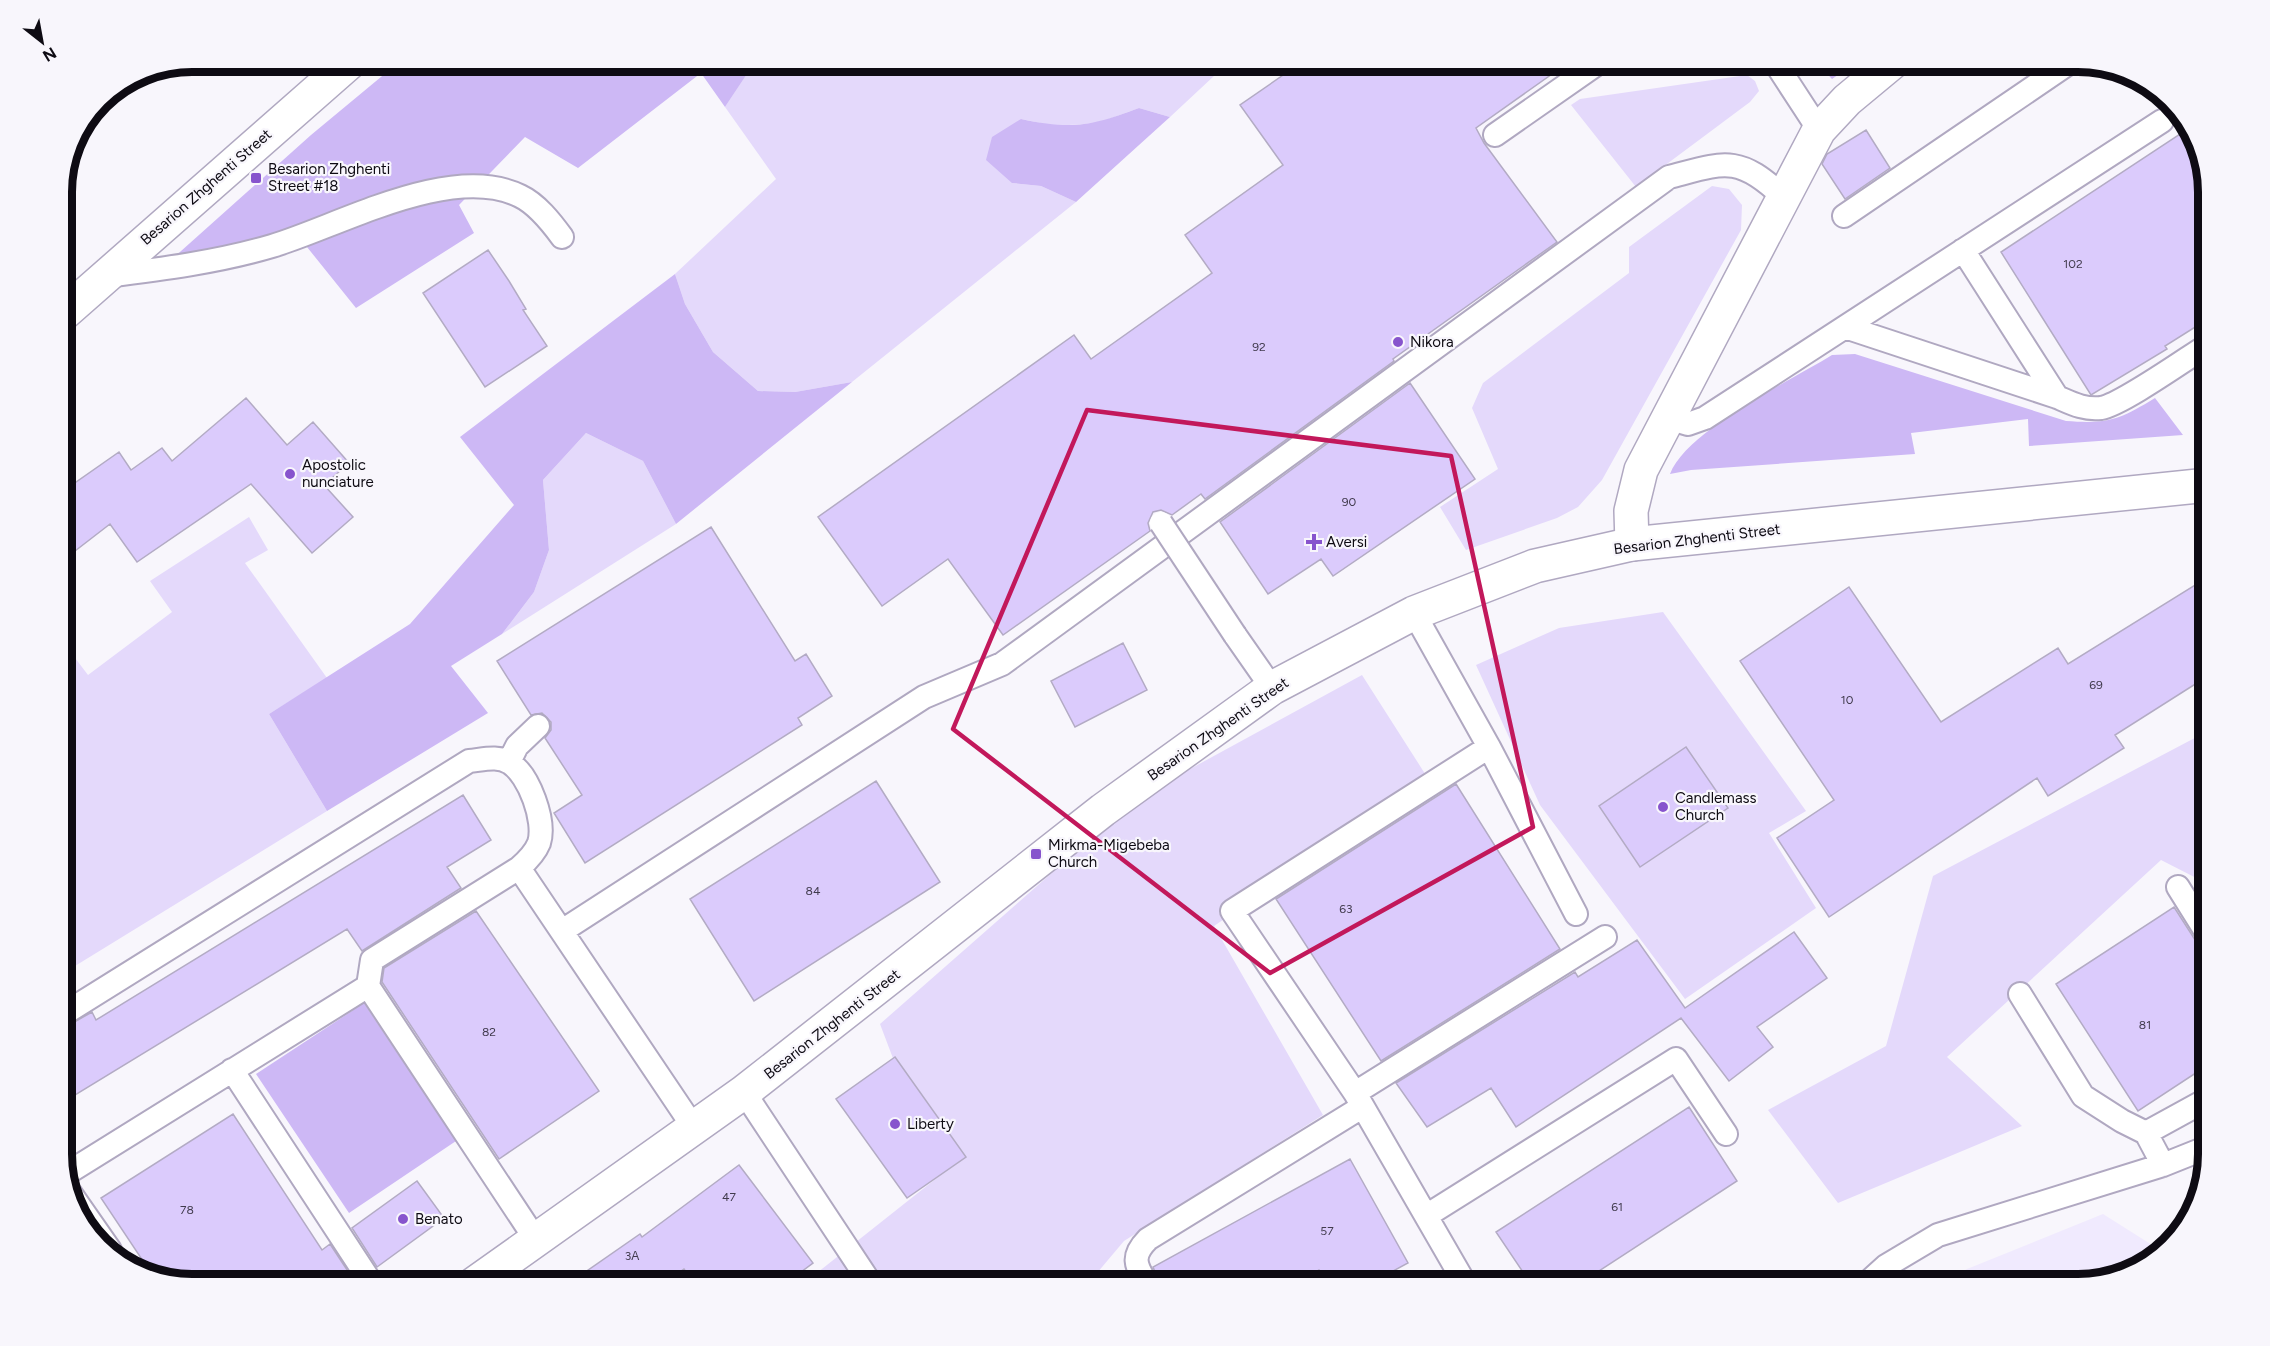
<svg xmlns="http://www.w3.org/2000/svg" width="2270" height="1346" viewBox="0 0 2270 1346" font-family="Figtree,sans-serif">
  <rect width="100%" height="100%" fill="#f8f6fc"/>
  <!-- built -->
  <path fill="#f0eafe" d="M 2103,1214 L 2160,1250 L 2143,1267 L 2078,1284 L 1944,1284 L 1967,1269 Z"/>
  <!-- green -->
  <path fill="#e4d9fb" d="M 755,62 L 1229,62 L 1170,117 L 1139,108 L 1098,123 L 1055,126 L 1021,119 L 1012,183 L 1041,186 L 1076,202 L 852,382 L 795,392 L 758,391 L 713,352 L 685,304 L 675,274 L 776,179 L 725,107 Z
    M 1747,75 L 1755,81 L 1759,91 L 1750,102 L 1636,187 L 1571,105 L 1580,99 Z
    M 1712,186 L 1729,189 L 1742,205 L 1741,230 L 1602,480 L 1578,507 L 1557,518 L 1466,550 L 1440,507 L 1498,469 L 1472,408 L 1483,383 L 1629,273 L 1629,247 Z
    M 586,433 L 643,461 L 676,524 L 502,634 L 534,592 L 549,550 L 543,480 Z
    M 249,517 L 268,550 L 245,563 L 327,678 L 269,714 L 327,811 L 62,974 L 62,649 L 66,646 L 88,675 L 172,612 L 150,581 Z
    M 1663,612 L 1806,811 L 1769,833 L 1816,908 L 1685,999 L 1540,805 L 1476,665 L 1559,628 Z
    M 1362,675 L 1429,780 L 1214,926 L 1323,1115 L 1124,1241 L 1097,1273 L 1101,1284 L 803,1284 L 938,1177 L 880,1024 L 1137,798 Z
    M 2208,731 L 2208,884 L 2161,860 L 1947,1057 L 2022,1126 L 1838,1203 L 1768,1110 L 1886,1046 L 1933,876 Z"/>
  <!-- forest -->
  <path fill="#cdb8f5" d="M 399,62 L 755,62 L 725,107 L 701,73 L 578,168 L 525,137 L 459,205 L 474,233 L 356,308 L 307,247 L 284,235 L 171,260 L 311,135 Z
    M 1816,62 L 1857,62 L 1832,79 Z
    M 1139,108 L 1170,117 L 1076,202 L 1041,186 L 1012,183 L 986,160 L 992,137 L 1021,119 C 1072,130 1091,126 1139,108 Z
    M 675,274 L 685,304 L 713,352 L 758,391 L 795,392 L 852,382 L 676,524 L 643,461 L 586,433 L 543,480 L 549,550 L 534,592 L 502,634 L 451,666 L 488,713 L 327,811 L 269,714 L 410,624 L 514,505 L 460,437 Z
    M 1855,354 L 2066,421 C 2108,424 2119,420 2155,398 L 2183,435 L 2029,446 L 2028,419 L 1911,433 L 1915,454 L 1691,470 L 1670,474 C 1687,430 1790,381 1832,355 Z
    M 364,1003 L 456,1141 L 349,1213 L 256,1074 Z"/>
  <!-- building -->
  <path fill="#dbcbfc" stroke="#b3abc4" stroke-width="1.5" d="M 1302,62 L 1569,62 L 1476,128 L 1484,143 L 1557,242 L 1393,359 L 1394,361 L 1205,499 L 1201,494 L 1172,515 L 1161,510 L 1153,512 L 1148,523 L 1150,531 L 1003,635 L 948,559 L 882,606 L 818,517 L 1074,335 L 1091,359 L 1212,273 L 1185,235 L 1283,165 L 1240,105 Z
    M 1866,130 L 1890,168 L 1845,199 L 1822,164 L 1827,154 Z
    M 2180,134 L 2208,184 L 2208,319 L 2165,346 L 2167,349 L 2091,395 L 2001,252 Z
    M 488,250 L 509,281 L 526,309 L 523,310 L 547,346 L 485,387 L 423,293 Z
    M 1410,383 L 1475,479 L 1333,576 L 1321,559 L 1268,594 L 1220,522 Z
    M 246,398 L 287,445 L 313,422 L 349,463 L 324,485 L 353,517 L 312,553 L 251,484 L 137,562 L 110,524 L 62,561 L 62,492 L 119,452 L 131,470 L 162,448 L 172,461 Z
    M 711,527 L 795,661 L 806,654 L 832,696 L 798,718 L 802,725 L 585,863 L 554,813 L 582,795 L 545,738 L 551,730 L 551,722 L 542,713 L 531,715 L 497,661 Z
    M 2208,577 L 2208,676 L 2115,735 L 2124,748 L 2048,796 L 2037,778 L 1829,917 L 1777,838 L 1834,800 L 1740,661 L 1849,587 L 1941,722 L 2058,648 L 2068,664 Z
    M 1123,643 L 1147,690 L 1075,727 L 1051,681 Z
    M 1686,747 L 1728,808 L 1640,867 L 1599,806 Z
    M 876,781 L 940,882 L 754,1001 L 690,899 Z
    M 1456,784 L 1560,949 L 1381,1061 L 1276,899 Z
    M 463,795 L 491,840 L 447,867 L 461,888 L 362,951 L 347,929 L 62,1103 L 62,1029 L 92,1012 L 96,1020 Z
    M 2174,907 L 2197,943 L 2208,948 L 2208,1065 L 2138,1111 L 2056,984 Z
    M 476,911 L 599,1091 L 499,1159 L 382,982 L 384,968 Z
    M 1794,932 L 1827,978 L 1757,1027 L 1773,1047 L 1729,1081 L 1681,1018 L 1516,1127 L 1491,1088 L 1427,1127 L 1396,1083 L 1575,972 L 1578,977 L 1637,940 L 1685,1008 Z
    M 895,1057 L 966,1157 L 907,1198 L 836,1099 Z
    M 1689,1107 L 1737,1181 L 1579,1284 L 1531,1284 L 1496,1232 Z
    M 233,1114 L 322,1250 L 330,1244 L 355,1282 L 352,1284 L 192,1284 L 151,1273 L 101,1198 Z
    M 1350,1159 L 1408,1263 L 1369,1284 L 1328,1284 L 1319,1270 L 1294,1284 L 1160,1284 L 1153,1267 Z
    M 739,1165 L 813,1263 L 785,1284 L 695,1284 L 684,1269 L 663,1284 L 568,1284 L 640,1234 L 642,1237 Z
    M 417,1181 L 444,1218 L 377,1267 L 352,1228 Z"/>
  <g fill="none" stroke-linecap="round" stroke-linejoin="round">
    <!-- lane casing -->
    <g stroke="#b0a8c1" stroke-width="26">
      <path id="lane" d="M 1774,61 L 1819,130
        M 1495,135 L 1601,61
        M 1844,216 L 2072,61
        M 1963,250 L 2057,397 C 2071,403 2084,410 2101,408 C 2121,405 2187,358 2208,345
        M 106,276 C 162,269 218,262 272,246 C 339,226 451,162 520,196 C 537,204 551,222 562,237
        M 1845,327 L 2057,397
        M 1668,418 L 1688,424 L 1705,418 L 2162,121
        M 1414,613 L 1489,747 L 1576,914
        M 1235,635 L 1272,688
        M 509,762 L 517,746 L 538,726
        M 2178,887 L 2208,935
        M 562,931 L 924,697 L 1002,664 L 1669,177 C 1723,163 1738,154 1782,196
        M 368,986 L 536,1240
        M 2020,994 L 2083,1096 L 2122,1121 L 2146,1133
        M 62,1015 L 469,761 C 482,760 498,755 510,763 C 529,775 546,821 539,843 C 535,853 527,861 519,868
        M 232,1070 L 372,1284
        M 744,1092 L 871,1284
        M 1355,1093 L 1232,911 L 1489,747
        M 2163,1165 L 2146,1133 L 2208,1099
        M 66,1174 L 368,986 L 372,960 L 519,868 L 694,1128
        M 71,1194 L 110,1250
        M 1426,1216 L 1676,1059 L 1726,1134
        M 1147,1284 C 1135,1265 1131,1256 1148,1239 L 1362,1107
        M 1455,1284 L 1463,1280 L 1355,1093 L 1605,937
        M 1866,1284 L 1886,1266 L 1938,1235 L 2163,1165 L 2208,1147"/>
    </g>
    <!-- street casing -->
    <g stroke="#b0a8c1" stroke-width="36">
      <path id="street" d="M 1632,544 L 1631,511 L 1641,470 L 1819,130 L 1847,100 L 1894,61"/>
    </g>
    <!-- secondary casing -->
    <g stroke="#b0a8c1" stroke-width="36">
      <path id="secondary" d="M 62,315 L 351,61
        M 474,1284 L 744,1092 L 1103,810 L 1272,688 L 1414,613 L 1535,566 L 1632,544 L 2208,485"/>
    </g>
    <!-- lane -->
    <use href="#lane" stroke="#fff" stroke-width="22"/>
    <!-- street -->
    <use href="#street" stroke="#fff" stroke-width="33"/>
    <!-- secondary -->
    <use href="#secondary" stroke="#fff" stroke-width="33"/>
    <!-- lane-bridge casing -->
    <g stroke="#b0a8c1" stroke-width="26" stroke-linecap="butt">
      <path id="lane-bridge" d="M 1161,523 L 1235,635"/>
    </g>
    <!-- lane-bridge -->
    <use href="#lane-bridge" stroke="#fff" stroke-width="22"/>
  </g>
  <!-- marked area -->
  <path fill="none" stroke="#c2185b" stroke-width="4.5" stroke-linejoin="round" d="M 1087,410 L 1451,456 L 1533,827 L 1270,973 L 953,729 Z"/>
  <!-- markers -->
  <g fill="#8754cd" stroke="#f8f6fc" stroke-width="2">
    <rect x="250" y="172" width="12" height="12" rx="3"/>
    <circle cx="1398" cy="342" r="6"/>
    <circle cx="290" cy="474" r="6"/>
    <path d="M1311 533h6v6h6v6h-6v6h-6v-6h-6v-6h6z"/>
    <circle cx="1663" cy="807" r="6"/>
    <rect x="1030" y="848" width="12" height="12" rx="3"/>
    <circle cx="895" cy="1124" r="6"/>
    <circle cx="403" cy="1219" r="6"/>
  </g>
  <g text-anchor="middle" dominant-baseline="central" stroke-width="4.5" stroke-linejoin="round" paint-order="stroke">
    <!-- number labels -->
    <g font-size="12" fill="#413b4d">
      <text x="2073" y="264">102</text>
      <text x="1259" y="347">92</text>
      <text x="1349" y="502">90</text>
      <text x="2096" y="685">69</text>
      <text x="1847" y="700">10</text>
      <text x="813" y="891">84</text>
      <text x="1346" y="909">63</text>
      <text x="2145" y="1025">81</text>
      <text x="489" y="1032">82</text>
      <text x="729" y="1197">47</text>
      <text x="1617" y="1207">61</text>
      <text x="187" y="1210">78</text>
      <text x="1327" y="1231">57</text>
      <text x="632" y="1256">3А</text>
    </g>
    <!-- poi labels -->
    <g font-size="15" fill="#0e0b13" stroke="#f8f6fc" text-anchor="start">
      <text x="268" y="169">Besarion Zhghenti<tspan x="268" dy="17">Street #18</tspan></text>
      <text x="1410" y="342">Nikora</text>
      <text x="302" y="465">Apostolic<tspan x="302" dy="17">nunciature</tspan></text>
      <text x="1326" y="542">Aversi</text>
      <text x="1675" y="798">Candlemass<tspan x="1675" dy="17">Church</tspan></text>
      <text x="1048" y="845">Mirkma-Migebeba<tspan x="1048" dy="17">Church</tspan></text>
      <text x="907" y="1124">Liberty</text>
      <text x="415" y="1219">Benato</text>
    </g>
    <!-- street labels -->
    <g font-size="15" fill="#0e0b13" stroke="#f8f6fc">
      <text transform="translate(206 187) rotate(-41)">Besarion Zhghenti Street</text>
      <text transform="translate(1697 539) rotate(-7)">Besarion Zhghenti Street</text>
      <text transform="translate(1218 729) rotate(-35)">Besarion Zhghenti Street</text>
      <text transform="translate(832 1024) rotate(-38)">Besarion Zhghenti Street</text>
    </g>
  </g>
  <!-- crop -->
  <path d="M0 0H2270V1346H0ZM192 72H2078A120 120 0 0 1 2198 192V1154A120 120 0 0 1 2078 1274H192A120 120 0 0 1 72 1154V192A120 120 0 0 1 192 72Z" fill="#f8f6fc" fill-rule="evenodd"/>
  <path fill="none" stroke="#0e0b13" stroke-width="8" d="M192 72H2078A120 120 0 0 1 2198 192V1154A120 120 0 0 1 2078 1274H192A120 120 0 0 1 72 1154V192A120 120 0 0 1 192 72Z"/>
  <!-- north arrow -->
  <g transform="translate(42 42) rotate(149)" stroke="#f8f6fc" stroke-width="4.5" paint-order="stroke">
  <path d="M0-4.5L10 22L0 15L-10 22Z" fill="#0e0b13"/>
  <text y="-9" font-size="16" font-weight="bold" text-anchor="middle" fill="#0e0b13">N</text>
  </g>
</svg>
